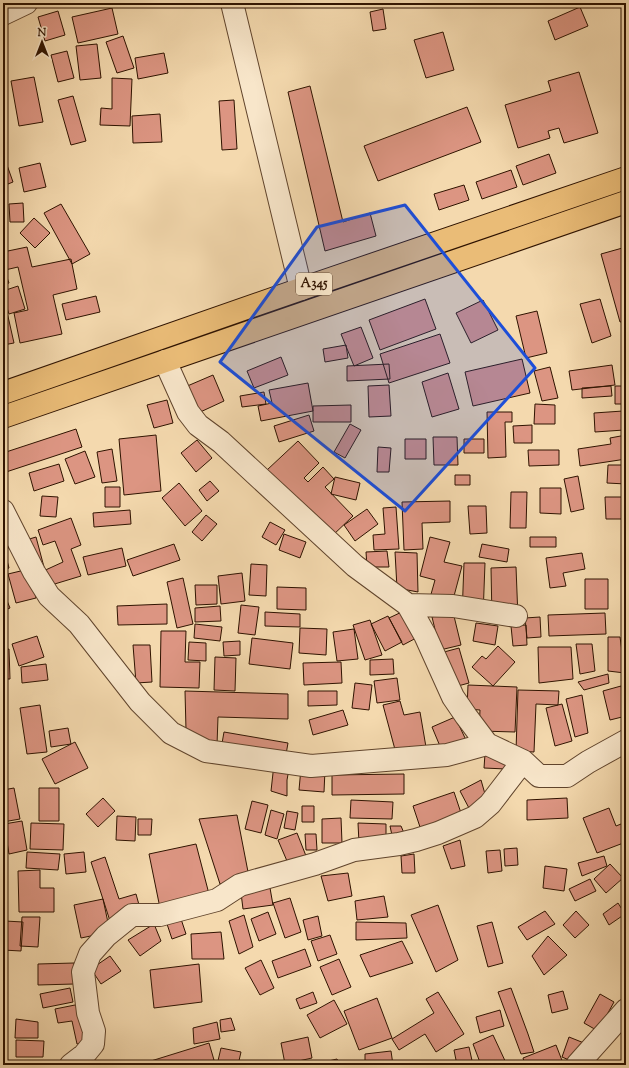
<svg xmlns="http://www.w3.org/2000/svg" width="629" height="1068" viewBox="0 0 629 1068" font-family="'Sorts Mill Goudy',serif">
  <rect width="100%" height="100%" fill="#f4d9ae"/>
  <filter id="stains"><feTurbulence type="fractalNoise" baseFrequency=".005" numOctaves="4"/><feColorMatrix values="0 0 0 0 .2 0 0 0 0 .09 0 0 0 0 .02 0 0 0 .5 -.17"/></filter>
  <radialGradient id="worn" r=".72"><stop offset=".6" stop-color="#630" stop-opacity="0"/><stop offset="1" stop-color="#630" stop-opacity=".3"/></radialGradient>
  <!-- building -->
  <path fill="#dc9582" stroke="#2f1300" d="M 580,7 L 588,26 L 555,40 L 548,21 Z
    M 112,8 L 118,34 L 78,43 L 72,17 Z
    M 383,9 L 386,29 L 373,31 L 370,12 Z
    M 58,11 L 65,35 L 45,41 L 38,17 Z
    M 443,32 L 454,70 L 426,78 L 414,40 Z
    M 123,36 L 134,68 L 117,73 L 106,42 Z
    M 97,44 L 101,78 L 80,80 L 76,46 Z
    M 67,51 L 74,78 L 58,82 L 51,55 Z
    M 164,53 L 168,73 L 138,79 L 135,58 Z
    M 579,72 L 598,133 L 564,143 L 559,128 L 548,131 L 550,138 L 518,148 L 505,105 L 551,91 L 548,81 Z
    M 34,77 L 43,122 L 19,126 L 11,81 Z
    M 112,78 L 132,79 L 130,126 L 100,125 L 101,108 L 112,109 Z
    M 310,86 L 343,222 L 370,213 L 376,236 L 325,251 L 288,92 Z
    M 73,96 L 86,141 L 71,145 L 58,100 Z
    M 234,100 L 237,149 L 222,150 L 219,101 Z
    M 467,107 L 481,142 L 378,181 L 364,146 Z
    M 160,114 L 162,142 L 133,143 L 132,116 Z
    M 549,154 L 556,173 L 523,185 L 516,166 Z
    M 40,163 L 46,187 L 24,192 L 19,168 Z
    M 7,165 L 13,182 L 3,186 L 3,166 Z
    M 511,170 L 517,187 L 482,199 L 476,182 Z
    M 464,185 L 469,200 L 439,210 L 434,194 Z
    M 23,203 L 24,222 L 10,222 L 9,204 Z
    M 61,204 L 90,254 L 72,264 L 44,213 Z
    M 34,218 L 50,233 L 35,248 L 20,233 Z
    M 623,232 L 626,232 L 626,243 L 625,243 Z
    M 27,247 L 32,267 L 71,259 L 77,289 L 53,295 L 62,334 L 20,343 L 14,313 L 28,310 L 18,267 L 5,270 L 3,259 L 3,252 Z
    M 626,247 L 626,321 L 620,322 L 601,254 Z
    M 3,267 L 9,283 L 3,285 Z
    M 18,286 L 25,309 L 9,314 L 3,295 L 3,291 Z
    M 96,296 L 100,312 L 66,320 L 62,304 Z
    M 425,299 L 436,329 L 380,350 L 369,320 Z
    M 600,299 L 611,336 L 592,343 L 580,304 Z
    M 483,300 L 498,330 L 471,343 L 456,313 Z
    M 5,303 L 14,343 L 3,345 L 3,304 Z
    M 537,311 L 547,353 L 526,358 L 516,316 Z
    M 361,327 L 373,358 L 354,366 L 341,334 Z
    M 440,334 L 450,363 L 389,383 L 380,354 Z
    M 346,345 L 348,358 L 325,362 L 323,349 Z
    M 281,357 L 288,375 L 254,388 L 247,371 Z
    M 522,359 L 530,393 L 473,406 L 465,372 Z
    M 389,364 L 390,379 L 347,381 L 347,366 Z
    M 612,365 L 615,385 L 572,390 L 569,371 Z
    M 550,367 L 558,398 L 542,401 L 534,371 Z
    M 448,373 L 459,409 L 432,417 L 422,382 Z
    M 213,375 L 224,401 L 196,414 L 185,387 Z
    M 308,383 L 313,411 L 261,421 L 258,406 L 272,403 L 269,390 Z
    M 389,385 L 391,416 L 369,417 L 368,386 Z
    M 611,386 L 612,396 L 582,398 L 582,388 Z
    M 615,386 L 623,386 L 623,404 L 615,404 Z
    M 264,392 L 266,404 L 242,407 L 240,396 Z
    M 167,400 L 173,423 L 154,428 L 147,405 Z
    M 535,404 L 555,405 L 555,424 L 534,424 Z
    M 351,405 L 351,422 L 313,422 L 313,406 Z
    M 623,411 L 624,430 L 595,432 L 594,413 Z
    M 487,412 L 512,412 L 512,422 L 505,422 L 506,457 L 488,458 Z
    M 309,415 L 314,431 L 279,442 L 274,426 Z
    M 350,424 L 361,430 L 345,458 L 334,452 Z
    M 532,425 L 532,443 L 514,443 L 513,426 Z
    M 76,429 L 82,447 L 3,473 L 3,453 Z
    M 156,435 L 161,491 L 124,495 L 119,439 Z
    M 626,435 L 626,459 L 580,466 L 578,449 L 611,444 L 610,438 Z
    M 433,437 L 457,437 L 458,465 L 434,465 Z
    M 405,439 L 426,439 L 426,459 L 405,459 Z
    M 464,439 L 484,439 L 484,453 L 464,453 Z
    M 197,440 L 212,458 L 196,472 L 181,453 Z
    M 298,441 L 319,463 L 304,478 L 308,482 L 323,467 L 334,479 L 325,487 L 353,516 L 331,537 L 267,470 Z
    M 378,447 L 391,448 L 389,472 L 377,472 Z
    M 112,449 L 117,481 L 102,483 L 97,452 Z
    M 528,450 L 559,450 L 559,465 L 529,466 Z
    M 85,451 L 95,477 L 75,484 L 65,459 Z
    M 59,464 L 64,481 L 34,491 L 29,473 Z
    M 608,465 L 626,465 L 626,484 L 607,483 Z
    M 455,475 L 470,475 L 470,485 L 455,485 Z
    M 578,476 L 584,509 L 571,512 L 564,479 Z
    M 335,477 L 360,483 L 356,500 L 331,494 Z
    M 210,481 L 219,491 L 207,501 L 199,490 Z
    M 179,483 L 202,511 L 185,526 L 162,498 Z
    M 105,487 L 120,487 L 120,507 L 105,507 Z
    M 540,488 L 561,488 L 561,514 L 540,513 Z
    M 511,492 L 527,492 L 526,528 L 510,528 Z
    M 42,496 L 58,497 L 56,517 L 40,516 Z
    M 605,497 L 626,497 L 626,519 L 606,519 Z
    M 450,501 L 450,522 L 422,523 L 423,549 L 404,550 L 402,502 Z
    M 468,506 L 486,506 L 487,533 L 470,534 Z
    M 396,507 L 399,549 L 374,550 L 373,535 L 385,534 L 383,508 Z
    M 3,508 L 23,544 L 4,549 L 9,568 L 3,570 Z
    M 367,509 L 378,524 L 355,541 L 344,525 Z
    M 130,510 L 131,524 L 94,527 L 93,513 Z
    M 206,515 L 217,524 L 202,541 L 192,532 Z
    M 71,518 L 81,545 L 71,549 L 81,576 L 48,586 L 39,573 L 63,562 L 55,541 L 43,545 L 38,530 Z
    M 270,522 L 285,530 L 276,545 L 262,537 Z
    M 284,534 L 306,542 L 300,558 L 279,550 Z
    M 36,537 L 44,567 L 16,543 Z
    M 430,537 L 450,542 L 444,562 L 462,566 L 450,611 L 428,605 L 435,580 L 420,576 Z
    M 530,537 L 556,537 L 556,547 L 530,547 Z
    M 174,544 L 180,560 L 133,576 L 127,560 Z
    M 482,544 L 509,549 L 507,562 L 479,557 Z
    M 122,548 L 126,566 L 88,575 L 83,557 Z
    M 387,551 L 389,567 L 367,567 L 366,552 Z
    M 395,552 L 417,553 L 418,592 L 397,588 Z
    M 582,553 L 585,569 L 563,573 L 566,586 L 550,588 L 546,558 Z
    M 464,563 L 485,563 L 483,616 L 462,616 Z
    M 251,564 L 267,565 L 266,596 L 249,595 Z
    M 516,567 L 518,618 L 492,619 L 491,568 Z
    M 29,569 L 36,598 L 16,603 L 8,574 Z
    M 242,573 L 245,601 L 221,604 L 218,576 Z
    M 183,578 L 193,624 L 177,628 L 167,582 Z
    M 585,579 L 608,579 L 608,609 L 585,609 Z
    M 195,585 L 217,585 L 217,604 L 196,605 Z
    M 277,587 L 306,588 L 306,610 L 277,609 Z
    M 3,591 L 10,608 L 3,611 Z
    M 167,604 L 167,624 L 118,625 L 117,606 Z
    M 241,605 L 259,607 L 255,635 L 238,633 Z
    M 220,606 L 221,621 L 195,622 L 195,608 Z
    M 406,610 L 420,636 L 403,645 L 389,618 Z
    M 265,612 L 300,614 L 300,627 L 265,626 Z
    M 453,612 L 461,645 L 440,650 L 432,617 Z
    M 605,613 L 606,634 L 549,636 L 548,615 Z
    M 388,616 L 402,642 L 385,651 L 371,624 Z
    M 540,617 L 541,637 L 527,638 L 525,618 Z
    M 370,620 L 382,655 L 365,660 L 353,625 Z
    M 3,623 L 5,623 L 6,647 L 3,648 Z
    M 476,623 L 498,626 L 495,645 L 473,641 Z
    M 195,624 L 222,627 L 220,641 L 194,638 Z
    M 526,625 L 527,645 L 513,646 L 511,626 Z
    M 300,628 L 327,629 L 326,655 L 299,653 Z
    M 354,629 L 358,659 L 337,661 L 333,632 Z
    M 161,631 L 186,631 L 185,662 L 200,662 L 199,688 L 160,687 Z
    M 37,636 L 44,657 L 19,666 L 12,644 Z
    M 608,637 L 620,637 L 625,673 L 608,671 Z
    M 252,638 L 293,643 L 290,669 L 249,664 Z
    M 240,641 L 240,655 L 224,656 L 223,642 Z
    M 189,642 L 206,643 L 206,661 L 188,660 Z
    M 576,644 L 592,644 L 595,671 L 580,674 Z
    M 133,645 L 150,645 L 152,682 L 136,683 Z
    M 498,646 L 515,662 L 493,686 L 472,667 L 482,656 L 486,659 Z
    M 538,647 L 571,647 L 573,679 L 539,683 Z
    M 459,648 L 469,683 L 454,687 L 444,652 Z
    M 9,649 L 10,679 L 3,679 L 3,650 Z
    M 215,657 L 236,658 L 235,691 L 214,690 Z
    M 393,659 L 394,674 L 370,675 L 370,660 Z
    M 341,662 L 342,683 L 304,685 L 303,663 Z
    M 46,664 L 48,680 L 22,683 L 21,667 Z
    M 608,674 L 609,683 L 584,690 L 578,682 Z
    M 397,678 L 400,700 L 377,703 L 374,681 Z
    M 355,683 L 372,685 L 369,710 L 352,708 Z
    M 468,685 L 517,687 L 515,732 L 479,731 L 480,710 L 467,709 Z
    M 623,685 L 626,685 L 626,701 Z
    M 621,686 L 626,705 L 626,716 L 610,720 L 603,691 Z
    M 518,690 L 559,691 L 558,705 L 536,704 L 534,752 L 516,751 Z
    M 185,691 L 288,694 L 288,719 L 218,717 L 217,745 L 186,730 Z
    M 308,691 L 337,691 L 337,705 L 308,706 Z
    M 582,695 L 588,733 L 575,737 L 566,699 Z
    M 400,701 L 404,715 L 420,712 L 427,753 L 397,757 L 383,705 Z
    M 562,704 L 572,741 L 555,746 L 546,708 Z
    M 40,705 L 47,752 L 27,754 L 20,708 Z
    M 343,710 L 348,725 L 313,735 L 309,720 Z
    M 455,717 L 466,740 L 442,751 L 432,727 Z
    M 68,728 L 71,744 L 51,747 L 49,731 Z
    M 224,732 L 288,743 L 285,760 L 221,749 Z
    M 75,742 L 88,768 L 55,784 L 42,759 Z
    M 485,754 L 507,755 L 506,769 L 484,768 Z
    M 274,764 L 289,769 L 287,780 L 287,796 L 271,791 Z
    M 301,768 L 325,770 L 324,792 L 299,790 Z
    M 404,774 L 404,794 L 332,795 L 332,775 Z
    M 481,780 L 487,801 L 470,810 L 460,791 Z
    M 14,788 L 20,819 L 3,822 L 3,790 Z
    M 39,788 L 59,788 L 59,821 L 39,821 Z
    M 454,792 L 463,819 L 422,833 L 413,806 Z
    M 103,798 L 115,811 L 98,827 L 86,814 Z
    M 567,798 L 568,818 L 527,820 L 527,800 Z
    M 351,800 L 393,802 L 392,819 L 350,818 Z
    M 252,801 L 268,805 L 261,833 L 245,829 Z
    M 302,806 L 314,806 L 314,822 L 302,822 Z
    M 609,808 L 616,826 L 626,822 L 626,842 L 597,853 L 583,818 Z
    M 271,810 L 284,814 L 277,839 L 265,835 Z
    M 287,811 L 298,813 L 295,830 L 284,828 Z
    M 237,815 L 249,877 L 220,884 L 199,819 Z
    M 117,816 L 136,817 L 135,841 L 116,840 Z
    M 341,818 L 342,843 L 322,843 L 322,819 Z
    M 138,819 L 152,819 L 151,835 L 138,835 Z
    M 22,821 L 27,850 L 9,854 L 4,824 Z
    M 31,823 L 64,824 L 63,850 L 30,849 Z
    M 358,823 L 386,824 L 386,842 L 359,843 Z
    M 390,826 L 401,826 L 407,840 L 393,840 Z
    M 297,833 L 308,861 L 290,868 L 278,840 Z
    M 305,834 L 316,834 L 317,850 L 306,850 Z
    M 460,840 L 465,866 L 451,869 L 443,846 Z
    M 196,844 L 209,894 L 160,908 L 149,854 Z
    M 517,848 L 518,865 L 505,866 L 504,849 Z
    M 500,850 L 502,871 L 488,873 L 486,851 Z
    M 27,852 L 60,854 L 58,870 L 26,868 Z
    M 84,852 L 86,872 L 66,874 L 64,854 Z
    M 414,854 L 415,873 L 402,873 L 401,856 Z
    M 604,856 L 607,866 L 582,876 L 578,863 Z
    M 105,857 L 119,899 L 136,894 L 141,912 L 110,921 L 91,862 Z
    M 610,864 L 623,878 L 606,893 L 594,879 Z
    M 545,866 L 567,869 L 564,891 L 543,888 Z
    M 40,870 L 40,888 L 54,888 L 54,912 L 19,912 L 18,871 Z
    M 348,873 L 352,896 L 328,901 L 321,876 Z
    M 590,879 L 596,891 L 575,901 L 569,889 Z
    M 270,888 L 273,905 L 243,909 L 241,893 Z
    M 384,896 L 388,917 L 357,920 L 355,901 Z
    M 290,898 L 301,932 L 285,938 L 273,903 Z
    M 103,899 L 110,932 L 81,938 L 74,905 Z
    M 618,903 L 625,914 L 609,925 L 603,914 Z
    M 438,905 L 458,960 L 436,972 L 411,915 Z
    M 545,911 L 555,924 L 527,940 L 518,927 Z
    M 576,911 L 589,925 L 575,938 L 563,925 Z
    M 268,912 L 276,934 L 259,941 L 251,919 Z
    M 244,915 L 253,947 L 239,954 L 229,921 Z
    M 180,916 L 186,934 L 172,939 L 166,921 Z
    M 318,916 L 322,936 L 308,940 L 303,920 Z
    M 22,917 L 40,917 L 38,947 L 20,946 Z
    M 5,921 L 23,922 L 21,951 L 3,950 Z
    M 356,922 L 406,923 L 407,938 L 356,940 Z
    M 492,922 L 503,963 L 488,967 L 477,926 Z
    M 154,924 L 161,941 L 140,956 L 128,940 Z
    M 221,932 L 224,959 L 192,959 L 191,934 Z
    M 330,935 L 337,954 L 318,961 L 311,941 Z
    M 548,936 L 567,955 L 544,975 L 532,956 Z
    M 402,941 L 413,963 L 370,977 L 360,955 Z
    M 305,949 L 311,966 L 278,978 L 272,961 Z
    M 110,956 L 121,971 L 101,984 L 91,969 Z
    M 339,959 L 351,987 L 332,995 L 320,967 Z
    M 261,960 L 274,988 L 260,995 L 245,968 Z
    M 74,963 L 74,984 L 38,985 L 38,964 Z
    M 199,964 L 202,1002 L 154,1008 L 150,970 Z
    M 70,988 L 73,1002 L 43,1008 L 40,994 Z
    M 511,988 L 528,1034 L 534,1052 L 521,1054 L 498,992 Z
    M 563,991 L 568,1009 L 552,1013 L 548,995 Z
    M 313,992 L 317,1003 L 300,1009 L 296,999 Z
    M 438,992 L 464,1034 L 436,1052 L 425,1034 L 399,1050 L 392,1039 L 434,1013 L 426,999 Z
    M 600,994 L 614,1002 L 598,1031 L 584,1023 Z
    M 377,998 L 392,1038 L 359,1050 L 344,1011 Z
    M 334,1000 L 347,1024 L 320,1038 L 307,1015 Z
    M 85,1003 L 92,1042 L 77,1044 L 72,1021 L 58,1023 L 55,1009 Z
    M 500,1010 L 504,1026 L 480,1033 L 476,1017 Z
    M 231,1018 L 235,1030 L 221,1032 L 220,1020 Z
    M 16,1019 L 38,1022 L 38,1038 L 15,1038 Z
    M 217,1022 L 220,1039 L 194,1044 L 193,1028 Z
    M 493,1035 L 507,1065 L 481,1065 L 473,1044 Z
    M 308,1037 L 312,1058 L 285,1064 L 281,1043 Z
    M 569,1037 L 584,1043 L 576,1063 L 562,1057 Z
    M 16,1040 L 44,1041 L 43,1057 L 16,1057 Z
    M 209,1043 L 214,1060 L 197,1065 L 138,1065 Z
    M 556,1045 L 563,1063 L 557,1065 L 525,1065 L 523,1058 Z
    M 469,1047 L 473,1065 L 457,1065 L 454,1050 Z
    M 221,1048 L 241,1052 L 238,1065 L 217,1065 Z
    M 391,1051 L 393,1065 L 365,1065 L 365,1054 Z
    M 337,1059 L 340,1065 L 316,1065 L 316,1064 Z
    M 450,1061 L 451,1065 L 424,1065 Z"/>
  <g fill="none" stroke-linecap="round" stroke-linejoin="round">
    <!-- minor casing -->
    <g stroke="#60442c" stroke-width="24">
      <path id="minor" d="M 232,3 L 301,289
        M 3,14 L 26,3
        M 165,361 L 188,412 L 198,425 L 221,442 L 355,566 L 408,605 L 425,635 L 453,697 L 466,716 L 487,744 L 523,761 L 539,776 L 567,776 L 588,762 L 626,741
        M 3,511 L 34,572 L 49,596 L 79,624 L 140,702 L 171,733 L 206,751 L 311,766 L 447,755 L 487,744
        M 408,605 L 453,606 L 516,616
        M 71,1065 L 84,1055 L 93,1044 L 94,1031 L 88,1013 L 83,972 L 90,954 L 106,936 L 132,915 L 160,915 L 217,900 L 240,885 L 315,864 L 354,850 L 399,844 L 416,840 L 438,833 L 475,817 L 490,804 L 523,761
        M 577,1065 L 626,1010"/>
    </g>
    <!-- highway casing -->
    <g stroke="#2f1300" stroke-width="24">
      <path id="highway" d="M 3,393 L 301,289 L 626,178
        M 3,417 L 626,202"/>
    </g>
    <!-- minor -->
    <use href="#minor" stroke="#f8e6ca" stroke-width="22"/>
    <!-- highway -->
    <use href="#highway" stroke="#eabc77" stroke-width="22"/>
  </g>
  <!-- marked area -->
  <path fill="#1d4ed8" fill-opacity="0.2" stroke="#1d4ed8" stroke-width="3" stroke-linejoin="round" d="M 405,205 L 535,368 L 405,511 L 220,362 L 317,227 Z"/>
  <g text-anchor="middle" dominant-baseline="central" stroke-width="4" stroke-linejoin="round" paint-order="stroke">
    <!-- shield labels -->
    <rect fill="#f8e6ca" stroke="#6b523d" stroke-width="1" x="296" y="273" width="36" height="22" rx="3"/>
    <g font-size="13" font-weight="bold" fill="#2f1300">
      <text x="314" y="284">A345</text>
    </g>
  </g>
  <!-- margin -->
  <rect width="629" height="1068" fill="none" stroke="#f4d9ae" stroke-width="16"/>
  <rect x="4" y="4" width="621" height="1060" fill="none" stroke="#2f1300" stroke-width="2"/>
  <rect x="8" y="8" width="613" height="1052" fill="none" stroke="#2f1300"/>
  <!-- north arrow -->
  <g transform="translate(42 42)" stroke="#f8e6ca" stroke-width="3" paint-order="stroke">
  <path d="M0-3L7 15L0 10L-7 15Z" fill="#2f1300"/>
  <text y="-6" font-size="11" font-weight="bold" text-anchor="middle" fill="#2f1300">N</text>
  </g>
  <rect width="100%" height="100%" filter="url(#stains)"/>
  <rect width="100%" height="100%" fill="url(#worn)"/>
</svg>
